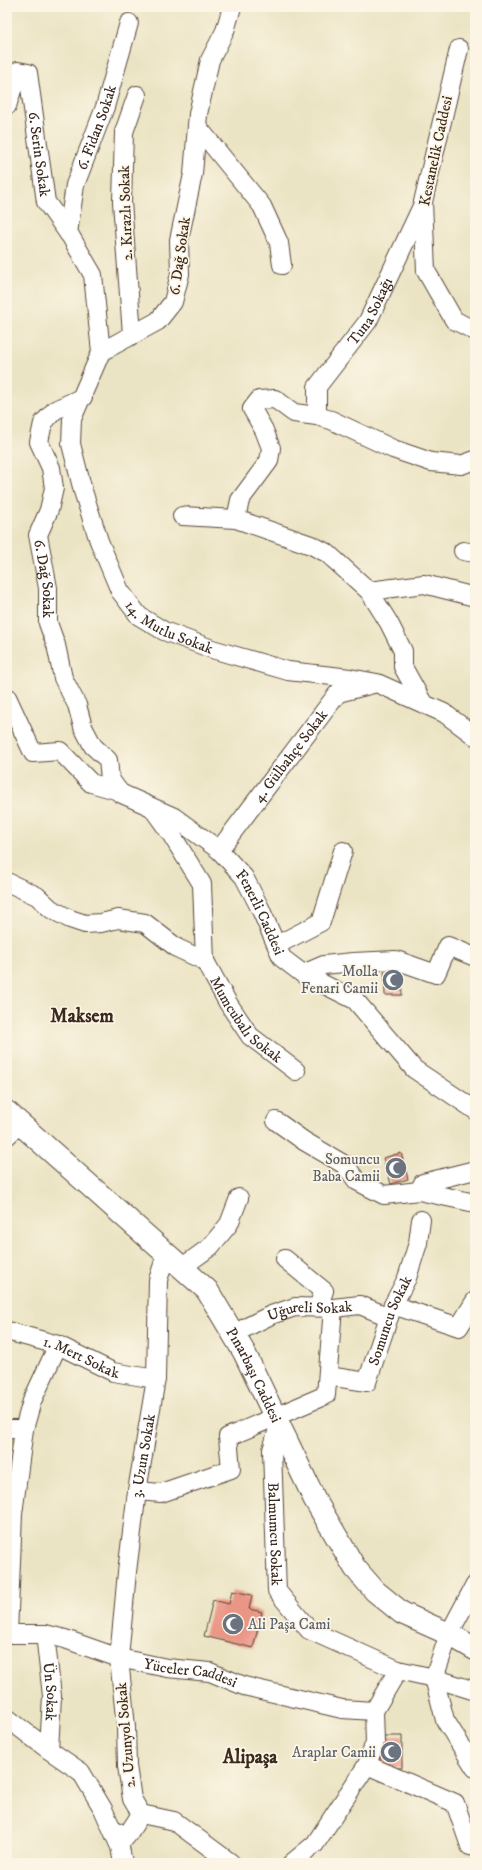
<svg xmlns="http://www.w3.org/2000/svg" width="482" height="1870" viewBox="0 0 482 1870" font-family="'IM FELL DW Pica',serif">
  <rect width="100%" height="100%" fill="#fcf5e5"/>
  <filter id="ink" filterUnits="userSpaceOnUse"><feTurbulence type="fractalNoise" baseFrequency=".025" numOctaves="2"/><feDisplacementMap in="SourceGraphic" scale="8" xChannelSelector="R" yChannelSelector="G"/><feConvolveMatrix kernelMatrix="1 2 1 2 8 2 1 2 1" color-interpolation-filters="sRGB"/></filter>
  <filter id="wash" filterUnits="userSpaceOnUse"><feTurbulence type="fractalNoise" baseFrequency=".012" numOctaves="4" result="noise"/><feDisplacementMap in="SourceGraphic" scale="16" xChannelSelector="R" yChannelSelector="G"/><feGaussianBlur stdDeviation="0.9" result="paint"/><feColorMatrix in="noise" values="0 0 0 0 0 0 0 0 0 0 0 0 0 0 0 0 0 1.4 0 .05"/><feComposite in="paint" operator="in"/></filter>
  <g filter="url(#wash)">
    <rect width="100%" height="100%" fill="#ebe4c4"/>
    <!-- green -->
    <path fill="#a7bf64" stroke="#717441" d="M 7,1436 L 15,1436 L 7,1463 Z"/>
    <g id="blocks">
      <!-- building -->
      <path fill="#ea9686" d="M 401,962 L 402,995 L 385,995 L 384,963 Z
        M 401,1153 L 408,1179 L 391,1184 L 383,1158 Z
        M 232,1591 L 252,1595 L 249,1609 L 262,1612 L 253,1648 L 204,1636 L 213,1600 L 229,1604 Z
        M 380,1736 L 402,1736 L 402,1768 L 380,1768 Z"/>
    </g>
  </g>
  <g filter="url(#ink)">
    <use href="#blocks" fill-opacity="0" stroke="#554637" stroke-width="1"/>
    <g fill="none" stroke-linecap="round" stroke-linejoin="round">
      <!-- street casing -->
      <g stroke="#554637" stroke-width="20">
        <g id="street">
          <path id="s1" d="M 232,7 L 225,31 L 210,60 L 198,114 L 193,174 L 179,240 L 180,274 L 173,302 L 158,321 L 101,352 L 72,419 L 71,444 L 83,491 L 99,541 L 120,591 L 139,616 L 164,631 L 212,649 L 288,671 L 350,678 L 377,683 L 444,713 L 475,736"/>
          <path d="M 459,49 L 423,202 L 426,271 L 454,320 L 475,331"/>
          <path id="s2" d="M 7,106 L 18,71 L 28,73 L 46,202 L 71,237 L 93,275 L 101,352"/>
          <path d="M 197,126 L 262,206 L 279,243 L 282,265"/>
          <path id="s3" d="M 68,233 L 75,185 L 105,107 L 129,23"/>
          <path d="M 132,334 L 122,202 L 124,132 L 137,95"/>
          <path id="s4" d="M 83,397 L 55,410 L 43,423 L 39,442 L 51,468 L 54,488 L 49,510 L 38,535 L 48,588 L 48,623 L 56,645 L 63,678 L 77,705 L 83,727 L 93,746 L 108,760 L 110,779 L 120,793 L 174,817 L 219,850 L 244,877 L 260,908 L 282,958 L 303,974 L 355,1000 L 414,1069 L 475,1110"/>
          <path id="s5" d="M 317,416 L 317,387 L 368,321 L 422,206"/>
          <path d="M 182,516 L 236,519 L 311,545 L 327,553 L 369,591 L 389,623 L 403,651 L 403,667 L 423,703"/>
          <path d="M 236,519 L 240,500 L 269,461 L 271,448 L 264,430 L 252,409 L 259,400 L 275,399 L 294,413 L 317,416 L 331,420 L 393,449 L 431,462 L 461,465 L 475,460"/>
          <path d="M 463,551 L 475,553"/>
          <path d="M 369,591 L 424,584 L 475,597"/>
          <path d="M 7,697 L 33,753 L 60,751 L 91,783 L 119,791"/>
          <path id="s6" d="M 153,809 L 171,834 L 202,884 L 205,961 L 228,1003 L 250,1036 L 296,1071"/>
          <path id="s7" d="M 219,850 L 338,693 L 373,684"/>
          <path d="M 7,882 L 37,896 L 51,909 L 70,919 L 85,924 L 101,923 L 118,919 L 145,923 L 177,948 L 205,961"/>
          <path d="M 277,945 L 321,922 L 343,851"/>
          <path d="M 303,974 L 324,965 L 353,962 L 396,960 L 436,974 L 448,946 L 475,957"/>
          <path d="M 276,1121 L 304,1141 L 345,1165 L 357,1181 L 384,1195 L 419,1191 L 475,1203"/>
          <path d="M 7,1136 L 21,1123"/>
          <path d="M 419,1191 L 423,1183 L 475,1170"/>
          <path d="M 285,1259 L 324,1291 L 318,1307"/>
          <path d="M 181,1268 L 210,1247 L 229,1224 L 239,1198"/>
          <path d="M 393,1305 L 459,1327 L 475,1301"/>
          <path id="s8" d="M 7,1331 L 58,1345 L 113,1372 L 156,1379"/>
          <path id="s9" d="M 233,1334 L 271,1315 L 295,1307 L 333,1308 L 360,1305 L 389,1317"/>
          <path id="s10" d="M 328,1376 L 367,1382 L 393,1305 L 407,1278 L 418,1243 L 421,1220"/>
          <path id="s11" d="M 279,1425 L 272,1450 L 277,1591 L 309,1630 L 398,1670 L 434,1678 L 475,1691"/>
          <path d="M 7,1429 L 24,1429"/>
          <path d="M 137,1491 L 161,1493 L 231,1469 L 228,1437 L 326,1395 L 333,1308"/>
          <path d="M 475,1585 L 449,1634 L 434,1678 L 445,1720 L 475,1768"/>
          <path id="s12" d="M 7,1634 L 45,1634 L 65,1639 L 119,1658 L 167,1668 L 210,1672 L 244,1686 L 342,1709 L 374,1711"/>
          <path d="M 8,1634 L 13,1514 L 24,1429 L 32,1401 L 58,1345"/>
          <path id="s13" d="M 45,1634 L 52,1696 L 49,1750"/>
          <path d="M 374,1711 L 398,1670"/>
          <path d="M 7,1718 L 49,1750 L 81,1772 L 103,1809 L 120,1847 L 123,1863"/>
          <path d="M 367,1765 L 455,1803 L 470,1846 L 475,1847"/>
          <path d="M 141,1814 L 174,1821 L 231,1863"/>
          <path id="s14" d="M 112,1828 L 126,1837 L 141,1814 L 132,1799 L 127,1766 L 126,1727 L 119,1658 L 127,1572 L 137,1491 L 156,1379 L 158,1280 L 166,1255"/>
          <path d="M 292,1863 L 315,1844 L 367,1765 L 375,1742 L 374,1711"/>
        </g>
      </g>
      <!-- secondary casing -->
      <g stroke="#554637" stroke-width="24">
        <g id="secondary">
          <path id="s15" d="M 7,1112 L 207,1290 L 244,1352 L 315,1500 L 355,1568 L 375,1591 L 402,1613 L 449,1634 L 475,1649"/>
        </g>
      </g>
      <!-- street -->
      <use href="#street" stroke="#fff" stroke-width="18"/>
      <!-- secondary -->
      <use href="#secondary" stroke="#fff" stroke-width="22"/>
    </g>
  </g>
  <!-- icons -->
  <defs>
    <g id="mosque-disc" transform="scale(1.15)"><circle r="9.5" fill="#6b7280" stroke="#fcf5e5"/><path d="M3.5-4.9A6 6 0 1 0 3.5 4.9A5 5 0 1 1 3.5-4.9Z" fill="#fff"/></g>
  </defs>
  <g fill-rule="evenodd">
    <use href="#mosque-disc" x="393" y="980"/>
    <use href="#mosque-disc" x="396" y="1168"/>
    <use href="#mosque-disc" x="233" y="1624"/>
    <use href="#mosque-disc" x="391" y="1752"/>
  </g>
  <g text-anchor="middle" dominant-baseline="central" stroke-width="3.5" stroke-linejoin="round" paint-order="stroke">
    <!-- street labels -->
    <g font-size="15" fill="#3b2a1e" stroke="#fcf5e5">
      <text stroke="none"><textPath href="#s3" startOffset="110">6. Fidan Sokak</textPath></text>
      <text transform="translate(436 151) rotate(-78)">Kestanelik Caddesi</text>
      <text stroke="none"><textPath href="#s2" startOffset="129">6. Serin Sokak</textPath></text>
      <text transform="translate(126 213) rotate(-92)">2. Kırazlı Sokak</text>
      <text transform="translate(180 256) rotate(-82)">6. Dağ Sokak</text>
      <text stroke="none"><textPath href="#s5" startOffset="122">Tuna Sokağı</textPath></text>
      <text stroke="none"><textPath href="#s4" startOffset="211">6. Dağ Sokak</textPath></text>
      <text stroke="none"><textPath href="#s1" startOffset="709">14. Mutlu Sokak</textPath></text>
      <text stroke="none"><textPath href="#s7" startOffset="118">4. Gülbahçe Sokak</textPath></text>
      <text stroke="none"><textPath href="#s4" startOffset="635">Fenerli Caddesi</textPath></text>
      <text stroke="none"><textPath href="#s6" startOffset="239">Mumcubalı Sokak</textPath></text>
      <text stroke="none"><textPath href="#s9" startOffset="82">Uğureli Sokak</textPath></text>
      <text stroke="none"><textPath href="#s10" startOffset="105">Somuncu Sokak</textPath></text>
      <text stroke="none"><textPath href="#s8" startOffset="79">1. Mert Sokak</textPath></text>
      <text stroke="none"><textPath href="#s15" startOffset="365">Pınarbaşı Caddesi</textPath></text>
      <text stroke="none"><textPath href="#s14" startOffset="407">3. Uzun Sokak</textPath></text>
      <text stroke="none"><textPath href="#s11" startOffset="110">Balmumcu Sokak</textPath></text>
      <text stroke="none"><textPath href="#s12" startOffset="189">Yüceler Caddesi</textPath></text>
      <text stroke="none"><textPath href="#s13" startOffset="58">Ün Sokak</textPath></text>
      <text transform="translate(126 1735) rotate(-95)">2. Uzunyol Sokak</text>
    </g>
    <!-- worship labels -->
    <g font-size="15" fill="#5b616d" stroke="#fcf5e5" text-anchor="end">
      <text x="378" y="971">Molla<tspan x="378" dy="17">Fenari Camii</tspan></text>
      <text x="380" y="1159">Somuncu<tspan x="380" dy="17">Baba Camii</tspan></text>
      <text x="248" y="1624" text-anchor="start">Ali Paşa Cami</text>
      <text x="376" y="1752">Araplar Camii</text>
    </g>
    <!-- district labels -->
    <g font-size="19" font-weight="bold" fill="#3b2a1e" stroke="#fcf5e5">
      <text x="82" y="1016">Maksem</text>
      <text x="250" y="1757">Alipaşa</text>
    </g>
  </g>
  <!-- margin -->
  <rect width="482" height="1870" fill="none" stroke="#fcf5e5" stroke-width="24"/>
</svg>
